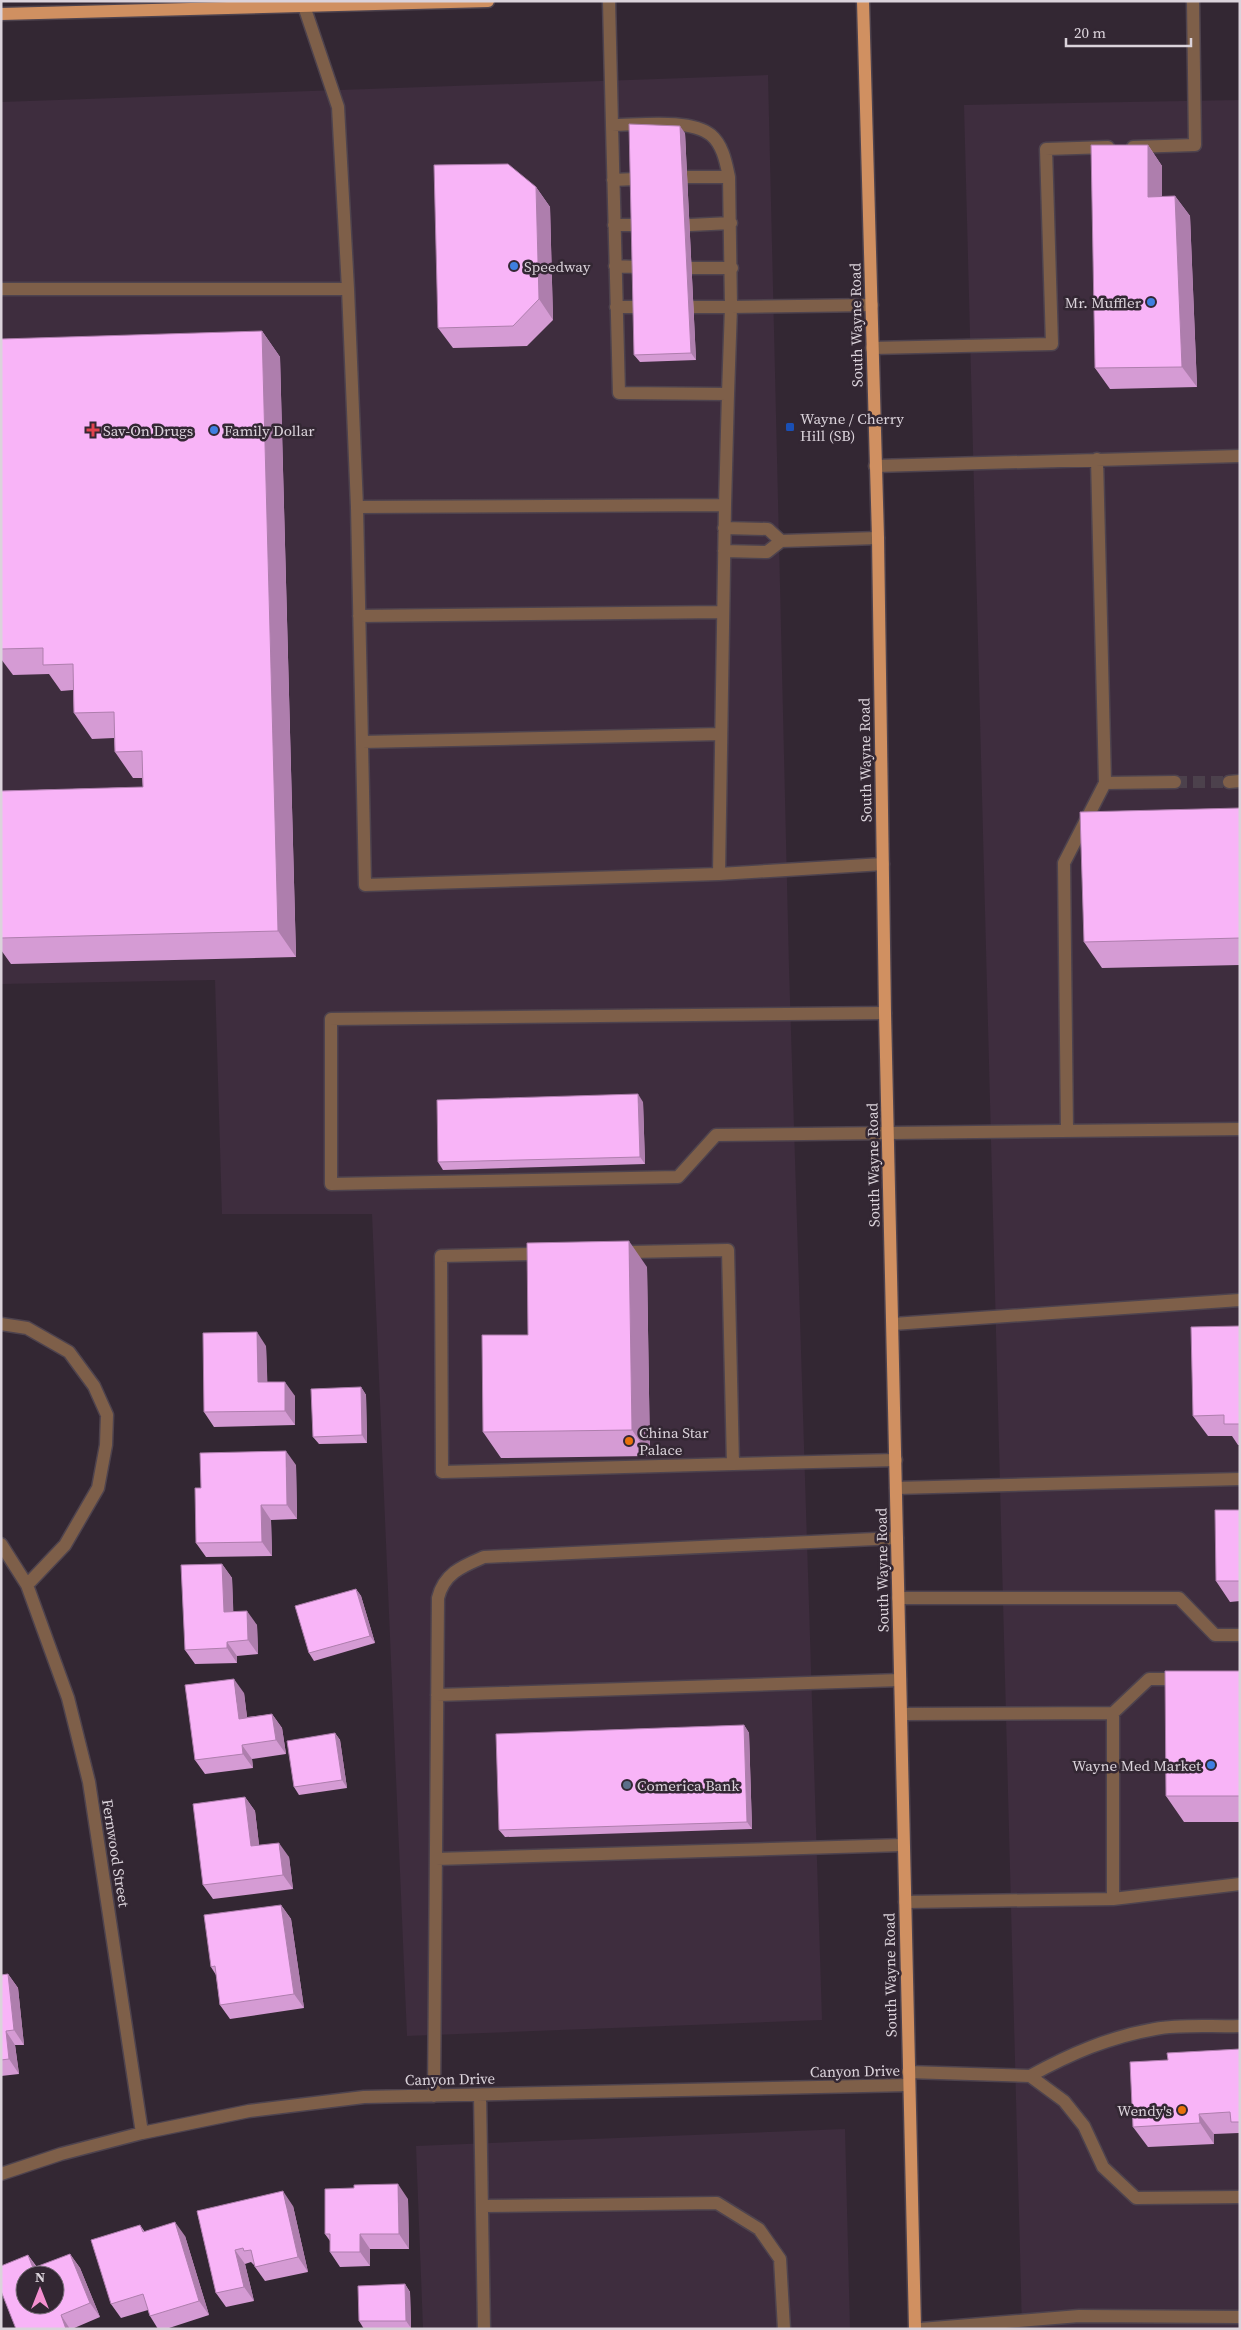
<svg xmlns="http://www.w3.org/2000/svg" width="1241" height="2330" viewBox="0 0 1241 2330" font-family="'Source Serif 4',serif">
  <rect width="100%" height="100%" fill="#332733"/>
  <!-- built -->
  <path fill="#3e2d3e" d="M 768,75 L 789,968 L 822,2020 L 407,2036 L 372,1214 L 222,1214 L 215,980 L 1,984 L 1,102 Z
    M 1240,100 L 1240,2329 L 1022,2329 L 964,105 Z
    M 845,2129 L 850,2329 L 423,2329 L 416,2146 Z"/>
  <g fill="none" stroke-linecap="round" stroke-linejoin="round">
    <!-- minor-tunnel -->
    <path stroke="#4c414c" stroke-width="12" stroke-dasharray="12 6" stroke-linecap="butt" d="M 1175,782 L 1229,782"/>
    <!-- minor casing -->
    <g stroke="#4e434e" stroke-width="15">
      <path id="minor" d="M 609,1 L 612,125 C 639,125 690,118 711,135 C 723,145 726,163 729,177 L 731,307 L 872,305
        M 304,6 L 338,107 L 348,289 L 357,507 L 725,505 L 719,874 L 883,864
        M 612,125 L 619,393 L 728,394 L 731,307 L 694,307
        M 1133,147 L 1195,145 L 1193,1
        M 688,177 L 729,177
        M 613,180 L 635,179
        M 614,225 L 636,225
        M 690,225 L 731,223
        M 615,266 L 636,267
        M 691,268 L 732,268
        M 1,289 L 348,289
        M 616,307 L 638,307
        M 872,348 L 1052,344 L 1046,149 L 1108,147
        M 875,466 L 1240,456
        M 725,505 L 728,394
        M 357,507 L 365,885 L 719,874
        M 724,528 L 768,529 L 781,541
        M 724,551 L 767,552 L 781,541 L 878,538
        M 359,616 L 723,612
        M 362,742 L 721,734
        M 1229,782 L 1240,781
        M 1105,783 L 1175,782
        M 885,1013 L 331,1019 L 331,1184 L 678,1177 L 716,1135 L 1240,1129
        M 1067,1131 L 1064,863 L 1105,783 L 1097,459
        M 728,1250 L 733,1464 L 442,1472 L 441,1256 Z
        M 1,1324 L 27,1328 L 69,1352 L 94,1386 L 107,1415 L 106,1445 L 98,1488 L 65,1545 L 27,1585
        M 893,1324 L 1240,1300
        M 733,1464 L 896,1460
        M 896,1488 L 1240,1479
        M 1,1544 L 27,1585 L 68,1698 L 89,1782 L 142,2133
        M 898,1598 L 1179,1598 L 1215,1635 L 1240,1635
        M 437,1695 L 900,1680
        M 1113,1713 L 1113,1899
        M 902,1714 L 1113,1713 L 1149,1679 L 1182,1679
        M 436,1859 L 903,1845
        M 905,1902 L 1113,1899 L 1240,1884
        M 908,2072 L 1030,2076 L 1064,2101 L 1084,2126 L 1103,2167 L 1136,2198 L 1240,2197
        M 1030,2076 C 1070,2054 1109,2037 1155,2029 C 1182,2024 1212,2027 1240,2026
        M 480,2095 L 484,2329
        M 434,2096 L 438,1598 C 444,1573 463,1566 484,1557 L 897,1538
        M 1,2174 L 61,2154 L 142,2133 L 249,2111 L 364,2097 L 909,2085
        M 482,2206 L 717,2203 L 759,2229 L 780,2259 L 784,2329
        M 921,2329 L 1079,2316 L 1240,2317"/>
    </g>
    <!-- major casing -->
    <g stroke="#4e434e" stroke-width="15">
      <path id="major" d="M 863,1 L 878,538 L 885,1013 L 915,2329
        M 1,14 L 488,1"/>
    </g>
    <!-- minor -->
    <use href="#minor" stroke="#7e5f49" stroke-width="12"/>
    <!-- major -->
    <use href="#major" stroke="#d09061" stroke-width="12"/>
  </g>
  <!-- wall -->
  <path fill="#d59bd4" d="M 685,133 L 696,360 L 640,362 L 634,355 Z
    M 1148,145 L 1162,166 L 1162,197 L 1175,196 L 1190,216 L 1197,387 L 1110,389 L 1095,368 Z
    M 536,187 L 550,207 L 553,320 L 527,346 L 453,348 L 438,328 Z
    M 262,331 L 280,357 L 296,957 L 11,964 L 1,950 L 1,791 L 143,787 L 142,778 L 133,778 L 115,752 L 114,738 L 92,739 L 74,713 L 73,690 L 61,691 L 49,674 L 13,675 L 1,659 L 1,649 Z
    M 1240,808 L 1240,965 L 1102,968 L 1084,942 Z
    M 643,1102 L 645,1164 L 443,1170 L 438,1162 Z
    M 647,1267 L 650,1456 L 501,1458 L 483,1432 L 528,1335 Z
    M 1240,1326 L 1240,1445 L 1238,1445 L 1232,1436 L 1208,1436 L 1193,1416 Z
    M 266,1346 L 267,1382 L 295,1396 L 295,1425 L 214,1427 L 204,1412 Z
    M 361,1387 L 366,1395 L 367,1443 L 319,1444 L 313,1437 Z
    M 296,1465 L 297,1519 L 271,1520 L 272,1556 L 206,1557 L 196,1543 L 201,1488 Z
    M 1240,1510 L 1240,1601 L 1230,1602 L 1216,1581 Z
    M 222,1564 L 232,1578 L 233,1611 L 257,1625 L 258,1654 L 237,1656 L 237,1663 L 195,1664 L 185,1650 Z
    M 356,1589 L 361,1596 L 375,1643 L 314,1661 L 309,1653 Z
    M 1240,1671 L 1240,1822 L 1184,1822 L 1166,1796 Z
    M 244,1693 L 247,1717 L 272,1714 L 282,1728 L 286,1754 L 252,1759 L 253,1768 L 205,1774 L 195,1760 Z
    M 744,1725 L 749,1733 L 752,1829 L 505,1837 L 499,1830 Z
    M 335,1733 L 340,1740 L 347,1788 L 299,1795 L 294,1787 Z
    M 245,1797 L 255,1811 L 259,1845 L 289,1857 L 293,1889 L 213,1899 L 203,1885 Z
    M 281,1905 L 291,1919 L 304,2008 L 230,2019 L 220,2005 L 216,1975 L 211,1967 Z
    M 8,1974 L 18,1988 L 24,2045 L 15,2045 L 19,2074 L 1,2076 L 1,1975 Z
    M 1240,2049 L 1240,2135 L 1239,2133 L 1214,2134 L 1214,2144 L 1148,2147 L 1133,2127 L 1168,2060 Z
    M 408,2199 L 409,2249 L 370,2249 L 370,2266 L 340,2267 L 330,2252 L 330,2241 L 325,2234 Z
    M 293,2206 L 308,2272 L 265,2281 L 255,2267 L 255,2265 L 254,2265 L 251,2262 L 245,2264 L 254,2301 L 226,2307 L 216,2293 L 197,2211 Z
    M 140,2225 L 145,2232 L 185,2236 L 209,2315 L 166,2329 L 158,2329 L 150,2316 L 148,2310 L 121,2318 L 111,2304 Z
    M 70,2254 L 80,2268 L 100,2317 L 72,2329 L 16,2329 L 28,2255 L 37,2267 Z
    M 405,2284 L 410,2292 L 411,2328 L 364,2329 L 359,2321 Z"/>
  <!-- shaded-wall -->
  <path fill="#ae7ead" d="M 680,126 L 685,133 L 696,360 L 691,353 Z
    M 1148,145 L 1162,166 L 1162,218 L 1148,197 Z
    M 536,187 L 550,207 L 553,320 L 539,299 Z
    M 1175,196 L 1190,216 L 1197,387 L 1182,367 Z
    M 262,331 L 280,357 L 296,957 L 278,931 Z
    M 638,1094 L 643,1102 L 645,1164 L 640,1157 Z
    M 629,1241 L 647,1267 L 650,1456 L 632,1430 Z
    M 257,1332 L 266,1346 L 268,1396 L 258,1382 Z
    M 285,1382 L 295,1396 L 295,1425 L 285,1411 Z
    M 361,1387 L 366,1395 L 367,1443 L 362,1435 Z
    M 286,1451 L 296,1465 L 297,1519 L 287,1505 Z
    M 261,1505 L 271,1520 L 272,1556 L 262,1542 Z
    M 222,1564 L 232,1578 L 234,1626 L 224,1612 Z
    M 356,1589 L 361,1596 L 375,1643 L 370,1636 Z
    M 247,1611 L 257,1625 L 258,1654 L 248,1640 Z
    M 227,1642 L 237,1656 L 237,1663 L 227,1648 Z
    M 234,1679 L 244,1693 L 249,1733 L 239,1719 Z
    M 272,1714 L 282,1728 L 286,1754 L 276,1740 Z
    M 744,1725 L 749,1733 L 752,1829 L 747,1822 Z
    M 335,1733 L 340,1740 L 347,1788 L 342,1780 Z
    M 242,1745 L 252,1759 L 253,1768 L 243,1754 Z
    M 245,1797 L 255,1811 L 261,1861 L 251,1846 Z
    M 279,1843 L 289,1857 L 293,1889 L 283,1875 Z
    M 281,1905 L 291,1919 L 304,2008 L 294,1994 Z
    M 8,1974 L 18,1988 L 24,2045 L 14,2030 Z
    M 6,2031 L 15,2045 L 19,2074 L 9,2059 Z
    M 1199,2114 L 1214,2134 L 1214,2144 L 1200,2123 Z
    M 398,2184 L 408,2199 L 409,2249 L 399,2234 Z
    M 283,2191 L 293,2206 L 308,2272 L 298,2257 Z
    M 175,2222 L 185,2236 L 209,2315 L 199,2301 Z
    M 360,2234 L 370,2249 L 370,2266 L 360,2252 Z
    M 235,2250 L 245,2264 L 254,2301 L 244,2287 Z
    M 70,2254 L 80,2268 L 100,2317 L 90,2303 Z
    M 28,2255 L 38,2270 L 33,2268 Z
    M 405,2284 L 410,2292 L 411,2328 L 406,2321 Z
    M 61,2315 L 70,2329 L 66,2329 Z"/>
  <!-- building -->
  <path fill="#f8b4f7" stroke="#ae7ead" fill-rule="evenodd" d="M 629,124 L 680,126 L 691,353 L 634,355 Z
    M 1091,145 L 1148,145 L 1148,197 L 1175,196 L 1182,367 L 1095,368 Z
    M 508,164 L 536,187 L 539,299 L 513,326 L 438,328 L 434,165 Z
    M 262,331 L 278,931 L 1,938 L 1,791 L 143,787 L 142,751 L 115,752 L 114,712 L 74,713 L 73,664 L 43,665 L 43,648 L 1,649 L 1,339 Z
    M 1240,808 L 1240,938 L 1084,942 L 1080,812 Z
    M 638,1094 L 640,1157 L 438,1162 L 437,1100 Z
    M 629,1241 L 632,1430 L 483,1432 L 482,1335 L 528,1335 L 527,1243 Z
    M 1240,1326 L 1240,1424 L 1224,1424 L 1224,1415 L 1193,1416 L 1191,1327 Z
    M 257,1332 L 258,1382 L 285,1382 L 285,1411 L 204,1412 L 203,1333 Z
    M 361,1387 L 362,1435 L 313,1437 L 311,1389 Z
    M 286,1451 L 287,1505 L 261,1505 L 262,1542 L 196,1543 L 195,1488 L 201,1488 L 200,1453 Z
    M 1215,1510 L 1240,1510 L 1240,1581 L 1216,1581 Z
    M 222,1564 L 224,1612 L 247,1611 L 248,1640 L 227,1642 L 227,1648 L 185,1650 L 181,1565 Z
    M 356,1589 L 370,1636 L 309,1653 L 295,1606 Z
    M 1165,1671 L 1240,1671 L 1240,1796 L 1166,1796 Z
    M 234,1679 L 239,1719 L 272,1714 L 276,1740 L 242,1745 L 243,1754 L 195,1760 L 185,1685 Z
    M 744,1725 L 747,1822 L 499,1830 L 496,1734 Z
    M 335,1733 L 342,1780 L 294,1787 L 287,1741 Z
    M 245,1797 L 251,1846 L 279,1843 L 283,1875 L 203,1885 L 193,1804 Z
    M 281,1905 L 294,1994 L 220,2005 L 215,1966 L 211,1967 L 204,1915 Z
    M 8,1974 L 14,2030 L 6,2031 L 9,2059 L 1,2060 L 1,1975 Z
    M 1240,2049 L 1240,2122 L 1231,2122 L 1230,2112 L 1199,2114 L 1200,2123 L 1133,2127 L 1130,2062 L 1168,2060 L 1167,2053 Z
    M 398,2184 L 399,2234 L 360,2234 L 360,2252 L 330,2252 L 330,2234 L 325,2234 L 325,2189 L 354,2188 L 354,2185 Z
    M 283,2191 L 298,2257 L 255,2267 L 251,2250 L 244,2251 L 243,2248 L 235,2250 L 244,2287 L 216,2293 L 197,2211 Z
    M 175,2222 L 199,2301 L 150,2316 L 143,2294 L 111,2304 L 91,2240 L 140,2225 L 143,2232 Z
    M 70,2254 L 90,2303 L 61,2315 L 66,2329 L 16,2329 L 1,2291 L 1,2266 L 28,2255 L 33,2268 ZM 25,2275 L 55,2275 L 55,2305 L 25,2305 Z
    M 405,2284 L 406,2321 L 359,2321 L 358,2286 Z"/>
  <!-- markers -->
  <g fill="#3f7fe0" stroke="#332733" stroke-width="2">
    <circle cx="514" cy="266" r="5"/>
    <circle cx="1151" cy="302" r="5"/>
    <circle cx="214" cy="430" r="5"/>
    <circle cx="1211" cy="1765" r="5"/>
  </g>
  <rect fill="#1a4fb4" stroke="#332733" stroke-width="2" x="785" y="422" width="10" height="10" rx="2.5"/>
  <path fill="#e0444e" stroke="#332733" stroke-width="2" d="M90.5 422.5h5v5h5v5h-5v5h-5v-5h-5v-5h5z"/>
  <g fill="#e8710a" stroke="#332733" stroke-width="2">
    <circle cx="629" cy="1441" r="5"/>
    <circle cx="1182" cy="2110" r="5"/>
  </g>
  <circle fill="#5c6f8a" stroke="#332733" stroke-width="2" cx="627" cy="1785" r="5"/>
  <g text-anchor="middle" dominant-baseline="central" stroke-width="5" stroke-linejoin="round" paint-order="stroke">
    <!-- poi labels -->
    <g font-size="15" fill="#dbd3db" stroke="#332733" text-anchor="start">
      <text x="524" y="266">Speedway</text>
      <text x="1141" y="302" text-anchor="end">Mr. Muffler</text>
      <text x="800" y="418">Wayne / Cherry<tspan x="800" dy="17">Hill (SB)</tspan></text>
      <text x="103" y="430">Sav-On Drugs</text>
      <text x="224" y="430">Family Dollar</text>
      <text x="639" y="1432">China Star<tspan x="639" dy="17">Palace</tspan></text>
      <text x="1201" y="1765" text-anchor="end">Wayne Med Market</text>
      <text x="637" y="1785">Comerica Bank</text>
      <text x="1172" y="2110" text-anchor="end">Wendy's</text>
    </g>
    <!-- street labels -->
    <g font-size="15" fill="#dbd3db" stroke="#332733">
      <text transform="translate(856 325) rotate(-91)">South Wayne Road</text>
      <text transform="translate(865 760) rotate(-91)">South Wayne Road</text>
      <text transform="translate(873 1165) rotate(-91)">South Wayne Road</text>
      <text transform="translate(882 1570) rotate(-91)">South Wayne Road</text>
      <text transform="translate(116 1853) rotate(81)">Fernwood Street</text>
      <text transform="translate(890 1975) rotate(-91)">South Wayne Road</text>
      <text transform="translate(855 2071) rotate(-1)">Canyon Drive</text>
      <text transform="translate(450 2079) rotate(-1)">Canyon Drive</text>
    </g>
  </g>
  <!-- border -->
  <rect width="1241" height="2330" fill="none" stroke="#dbd3db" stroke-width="5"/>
  <!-- north arrow -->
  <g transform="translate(40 2290)"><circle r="24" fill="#332733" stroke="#766c76"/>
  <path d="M0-4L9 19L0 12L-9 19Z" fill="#f590d1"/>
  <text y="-8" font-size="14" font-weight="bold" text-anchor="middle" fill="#dbd3db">N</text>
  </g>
  <!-- scale -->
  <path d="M1066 38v8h125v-8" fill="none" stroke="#dbd3db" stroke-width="2.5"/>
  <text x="1074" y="38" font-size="15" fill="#dbd3db" stroke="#332733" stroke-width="4" paint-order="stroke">20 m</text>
</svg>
